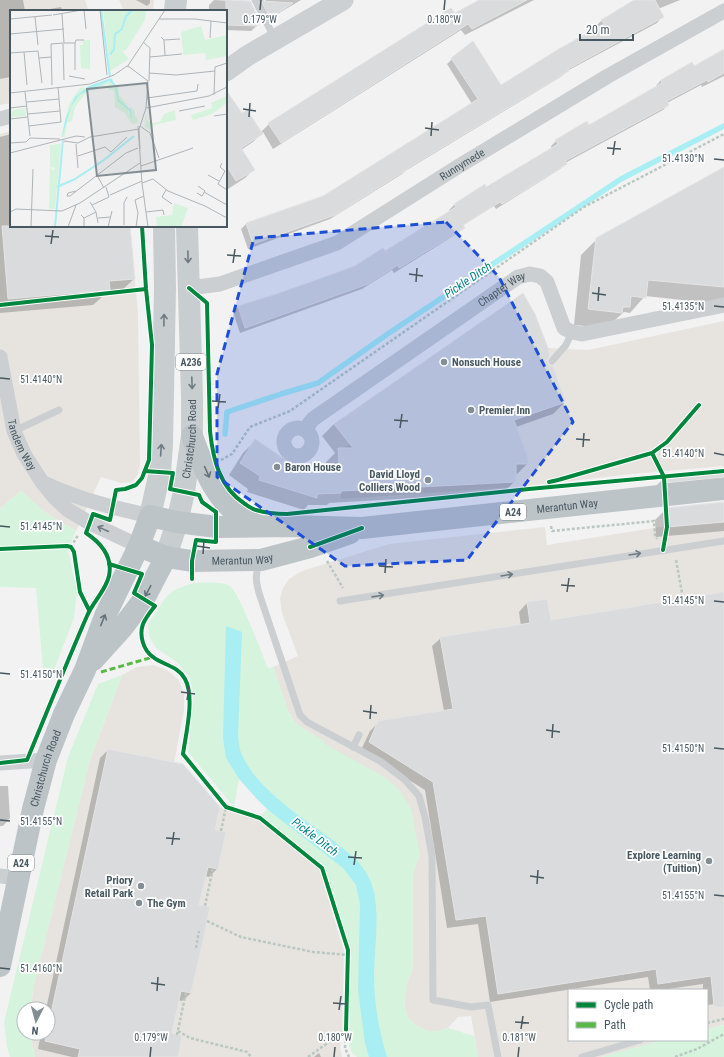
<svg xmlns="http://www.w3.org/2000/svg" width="724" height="1057" viewBox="0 0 724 1057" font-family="'Roboto Condensed',sans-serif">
  <rect width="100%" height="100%" fill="#f3f2f2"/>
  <!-- commercial -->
  <path fill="#e7e4e0" d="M 0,0 L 85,0 L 89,11 L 11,11 L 11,103 L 0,105 Z
    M 119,0 L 154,0 L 153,11 L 124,11 Z
    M 11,131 L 11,226 L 130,226 L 138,313 L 140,466 L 137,476 L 132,482 L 121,483 L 101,477 L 76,531 L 46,513 L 21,491 L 0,509 L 0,134 Z
    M 535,314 L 548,348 L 588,350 L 724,321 L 724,466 L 632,474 L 527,486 L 341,499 L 338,448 L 344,448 Z
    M 724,522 L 724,1025 L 707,1029 L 707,990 L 569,990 L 569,1040 L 664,1040 L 601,1057 L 478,1057 L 471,1016 L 458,1017 L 448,1028 L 439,1031 L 428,1031 L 415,1025 L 407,1016 L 404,1005 L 406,987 L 413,967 L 413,873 L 420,854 L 323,743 L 323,741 L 296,724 L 289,713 L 273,667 L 298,656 L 282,613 L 280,598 L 283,588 L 289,579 L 302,571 L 389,544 L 545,527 L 547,545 L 660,527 Z
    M 153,665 L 167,670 L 179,680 L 184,695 L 184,710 L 174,763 L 183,764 L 220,807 L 233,813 L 258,819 L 319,869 L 344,951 L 342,1031 L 340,1048 L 342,1057 L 35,1057 L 30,1033 L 48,1033 L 48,1009 L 31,1009 L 33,989 L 90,760 L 122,675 L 137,667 Z"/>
  <!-- green -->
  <path fill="#d6f3dd" d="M 21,491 L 46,513 L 76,531 L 68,550 L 77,592 L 74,618 L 54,670 L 43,668 L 36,588 L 0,587 L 0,509 Z
    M 193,583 C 202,583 222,581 230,586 C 241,596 261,652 268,668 L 273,667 L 289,713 L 296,724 L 324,741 L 323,743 L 386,778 L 400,791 L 411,809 L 420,854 L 413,873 L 413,967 L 406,987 L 404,1005 L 407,1016 L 415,1025 L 428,1031 L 439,1031 L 448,1028 L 474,1036 L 478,1057 L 357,1057 L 353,1054 L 349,1046 L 351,950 L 324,866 L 261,815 L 278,799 C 264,785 244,768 239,748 C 239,744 239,739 238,735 L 226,758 L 239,779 L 234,807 L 188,752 L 194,694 L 189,677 L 177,662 L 156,648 L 149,636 L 148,624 L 166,597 L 174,590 Z
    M 122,675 L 90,760 L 33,989 L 31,1009 L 24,1009 L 24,1033 L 30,1033 L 35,1057 L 10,1057 L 7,1047 L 4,1022 L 68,757 L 98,684 Z
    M 724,1025 L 724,1057 L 601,1057 L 664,1040 L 707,1040 L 707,1029 Z"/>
  <!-- water -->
  <path fill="#a8eef3" d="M 226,626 L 242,632 L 238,735 C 239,740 239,745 240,750 C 253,787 304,819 335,842 C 346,851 360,861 367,874 C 383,901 374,946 374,976 C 374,1003 379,1031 387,1057 L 369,1057 L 365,1043 L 358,990 L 360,904 L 356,885 L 343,868 L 268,810 L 256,798 L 239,779 L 226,758 L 223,737 Z"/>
  <!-- shadow -->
  <path fill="#0003" d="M 0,0 L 23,0 L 25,11 L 11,11 L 11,77 L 0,79 Z
    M 136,0 L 150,0 L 150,3 L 147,6 Z
    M 214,0 L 250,2 L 260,23 L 251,31 L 226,30 L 226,11 L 209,11 L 209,5 Z
    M 255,0 L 263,0 L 267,6 L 269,5 L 265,0 L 301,0 L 264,22 Z
    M 481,0 L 534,0 L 465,35 L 461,30 L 273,149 L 263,132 L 253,142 L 241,150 L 254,169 L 245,178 L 228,189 L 226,186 L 226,106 L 242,115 L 261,132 L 269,124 L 451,9 L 455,15 Z
    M 636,0 L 680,0 L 658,9 L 662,17 L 657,23 L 567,71 L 562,76 L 405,171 L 402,174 L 330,219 L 248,249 L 241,229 L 246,224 L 324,197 L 472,104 L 447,64 L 452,59 L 501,86 L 598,28 L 596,26 L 602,20 Z
    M 61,7 L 62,11 L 39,11 Z
    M 724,50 L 724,76 L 702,87 L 701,85 L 667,103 L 668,105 L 663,110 L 565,163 L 566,164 L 560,169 L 496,209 L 494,206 L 462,226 L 463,228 L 458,233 L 394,273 L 392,270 L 362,289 L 240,333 L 233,312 L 238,307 L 274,296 L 355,266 L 384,252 L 450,212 L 449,210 L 454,205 L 484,185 L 486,188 L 552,149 L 551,146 L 556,141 L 589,126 L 657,87 L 656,86 L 661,80 L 694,67 Z
    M 11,134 L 11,226 L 129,226 L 134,279 L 118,294 L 103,296 L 93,305 L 0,313 L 0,137 Z
    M 724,169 L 724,299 L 719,304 L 645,296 L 630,313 L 624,312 L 606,328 L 574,325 L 581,255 L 597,239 Z
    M 546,359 L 546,363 L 565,402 L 553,414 L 516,427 L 528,463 L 515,476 L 515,481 L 503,493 L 329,503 L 327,505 L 308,505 L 304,510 L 247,492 L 248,489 L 229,475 L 243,453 L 255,441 L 286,462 L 311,470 L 315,466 L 326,466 L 326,462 L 335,453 L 322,436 L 334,424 Z
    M 724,472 L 724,494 L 653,489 L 664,478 Z
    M 724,503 L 724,531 L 656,537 L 655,520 L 666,509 Z
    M 724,593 L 724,1003 L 707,1005 L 707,990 L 703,990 L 703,984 L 661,990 L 650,990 L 648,977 L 490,1002 L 478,924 L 447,928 L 425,790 L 361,750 L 370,731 L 379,722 L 444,711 L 432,646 L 441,638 L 521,626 L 519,612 L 527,603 L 547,600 L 550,621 Z
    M 108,750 L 214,831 L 217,869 L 209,877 L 205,876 L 198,905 L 191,993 L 182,1001 L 178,1000 L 171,1034 L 177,1057 L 72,1057 L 38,1049 L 41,1033 L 48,1033 L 48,1009 L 46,1009 L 100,758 Z
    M 0,786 L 8,786 L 10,818 L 3,826 L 0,826 Z
    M 319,1053 L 321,1057 L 314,1057 Z"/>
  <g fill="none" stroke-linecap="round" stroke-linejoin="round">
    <!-- stream -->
    <path stroke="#a8eef3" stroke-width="5.5" d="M 225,434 L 227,412 L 281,394 L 318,383 L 389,333 L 621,179 L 724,126"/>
  </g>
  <!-- building -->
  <path fill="#dadbdc" stroke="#e4e4e5" d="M 226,0 L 250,1 L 261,23 L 257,26 L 226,25 Z
    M 479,0 L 527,0 L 472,29 L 468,24 L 281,143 L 268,123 L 451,8 L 455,13 Z
    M 634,0 L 655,0 L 664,17 L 568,69 L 569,71 L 408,168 L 408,169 L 335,215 L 253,244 L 246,223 L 323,196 L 478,99 L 451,58 L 473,41 L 501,85 L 557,50 L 604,24 L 601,20 Z
    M 261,1 L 293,3 L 270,18 Z
    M 724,49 L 724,73 L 708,82 L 707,80 L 667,101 L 669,105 L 565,161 L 567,164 L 502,204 L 500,202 L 463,225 L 465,228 L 399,268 L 398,265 L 368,284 L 245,328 L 238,306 L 274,295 L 314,281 L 355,266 L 383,248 L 385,251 L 456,207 L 454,204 L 485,184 L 486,187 L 558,144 L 555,140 L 587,121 L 589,125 L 662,83 L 661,80 L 692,62 L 694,66 Z
    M 226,90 L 242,113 L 247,110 L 263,134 L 241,148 L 255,170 L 236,181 L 226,165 Z
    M 724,167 L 724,287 L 648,280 L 646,298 L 631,296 L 630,307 L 623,307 L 622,313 L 588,309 L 596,238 Z
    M 2,226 L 130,226 L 135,279 L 109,281 L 110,290 L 8,299 Z
    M 523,293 L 535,314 L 548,348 L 550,356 L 547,360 L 547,363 L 551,366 L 553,366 L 566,402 L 514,420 L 527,455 L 529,464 L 516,464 L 516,482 L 341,491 L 341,493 L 317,494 L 317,498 L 259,480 L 260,476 L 240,463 L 255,439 L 287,461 L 314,470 L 315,465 L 339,464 L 338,448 L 353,448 L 334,424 Z
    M 724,471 L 724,477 L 664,483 L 664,477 Z
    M 724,502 L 724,522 L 667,527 L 666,508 Z
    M 724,592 L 724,1007 L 714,1007 L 711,976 L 658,984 L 656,969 L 498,994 L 486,916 L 456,920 L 433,782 L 369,742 L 378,721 L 453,709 L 440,637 L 530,623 L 527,602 L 547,599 L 551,620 Z
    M 108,749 L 183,764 L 220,807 L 215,830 L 226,832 L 218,869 L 208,867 L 199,905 L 210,907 L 202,945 L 191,993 L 181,991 L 172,1033 L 182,1036 L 178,1057 L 78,1057 L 80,1049 L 45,1041 Z"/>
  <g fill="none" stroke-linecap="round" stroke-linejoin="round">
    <!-- path -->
    <path stroke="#b9c8c1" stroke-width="2.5" stroke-dasharray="3 2" stroke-linecap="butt" d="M 221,460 L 232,454 L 250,427 L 290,411 L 584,207 L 724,134
      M 551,526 L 552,531 L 654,521 L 655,535 L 657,539
      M 71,547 L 78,535
      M 676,560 L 683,598
      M 327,561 L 343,588
      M 221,831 L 226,807
      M 205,906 L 213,868
      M 207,921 L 241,937 L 313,952 L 348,955
      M 196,948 L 199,931
      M 707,1023 L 724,1019
      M 346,1030 L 345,1048 L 349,1057
      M 178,1031 L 190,1038 L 247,1052 L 251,1057
      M 177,1035 L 186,992
      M 308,1057 L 346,1030
      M 675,1057 L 697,1049 L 724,1034"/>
    <!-- lane -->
    <path stroke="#cbcfd2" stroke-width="7" d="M 255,0 L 274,37
      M 552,361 L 566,345 L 572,332
      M 14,431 L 59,410
      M 259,564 C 255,574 256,582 259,593 L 300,715 L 307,722 L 380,761 L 405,780 L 419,796 L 425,817 L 432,856 L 433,1000 L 471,1007 L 488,1005 L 498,1057
      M 340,601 L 724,541
      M 353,747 L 359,735
      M 582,1057 L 640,1040"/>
    <!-- street -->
    <g stroke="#cbcfd2" stroke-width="15">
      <path d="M 0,119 L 11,116"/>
      <path id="s1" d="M 189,288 L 220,284 L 337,243 L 459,166 L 608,76 L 724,11"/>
      <path id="s2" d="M 0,357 L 14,431 L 24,454 L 42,482 L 55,498 L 68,510 L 90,523 L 139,546"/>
      <circle cx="298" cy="442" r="14"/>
      <path id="s3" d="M 305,429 L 313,419 L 518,277 L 530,274 L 540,276 L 547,282 L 564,328 L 572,332 L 582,334 L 724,305"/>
      <path d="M 46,484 C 80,500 115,508 150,516"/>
      <path d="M 0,763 L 46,760"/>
      <path d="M 0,876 L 18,878"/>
    </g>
    <!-- secondary -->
    <path stroke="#ccd0d3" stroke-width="21" d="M 226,71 L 247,56 L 343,0"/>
    <!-- primary -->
    <g stroke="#c8cdd0" stroke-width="22">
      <path d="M 175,11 L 176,0"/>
      <path d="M 150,516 L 160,472 L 162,445 L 165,288 L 164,226"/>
      <path id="s4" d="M 166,557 L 177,522 L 184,492 L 192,436 L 192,397 L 187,226"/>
    </g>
    <!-- highway -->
    <g stroke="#bdc4c8" stroke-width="22">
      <path d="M 192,436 C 206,474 218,510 259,526"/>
      <path id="s5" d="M 139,546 L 166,557 L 192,561 L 261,560 L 310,547 L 350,533"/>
      <path d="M 93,660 L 122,628 L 144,599 L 166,557"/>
      <path id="s6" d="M 0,966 L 33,809 L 46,760 L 64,714 L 85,670 L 105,616 L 139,546 L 150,516 L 177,522 L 217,527 L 290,526 L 362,528 L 724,489"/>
    </g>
    <!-- quiet -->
    <path stroke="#58b947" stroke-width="3" stroke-dasharray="6 3" stroke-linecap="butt" d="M 101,672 L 153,657"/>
    <!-- cycleway casing -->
    <g stroke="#fff" stroke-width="6">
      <path id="cycleway" d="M 189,288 L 207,303 L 210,431 C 213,459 219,487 245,504 C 248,506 252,509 256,510 C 266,513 276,514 287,514 L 529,489 L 724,471
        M 0,305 L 146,289
        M 652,453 L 664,477 L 667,527 L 663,550
        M 145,471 L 173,473 L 170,489 L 199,495 L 202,502 L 216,512 L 216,542 L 196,540 L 192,561 L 192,579
        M 549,482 L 558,480 L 652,453 L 667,442 L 699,405
        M 310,547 L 362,528
        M 0,549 L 67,546 L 71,547 L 74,552 L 80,592 L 89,610
        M 109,564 L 142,574 L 134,593 L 155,606 C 151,611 146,617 143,624 C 139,635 143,650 153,657 C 163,665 178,666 185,679 C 195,697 186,733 183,754 L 226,807 L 260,818 L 322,868 L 348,950 L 346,1030
        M 0,763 L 27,760 C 47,712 66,664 87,616 C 93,602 106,590 109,576 C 113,557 101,543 86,533 L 93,514 L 110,520 L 116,490 L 125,489 L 136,485 L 142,478 L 149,460 L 152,345 L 146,289 L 142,226"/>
    </g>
    <!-- cycleway -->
    <use href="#cycleway" stroke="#00873e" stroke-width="4"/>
  </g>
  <!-- one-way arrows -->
  <defs><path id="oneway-shaft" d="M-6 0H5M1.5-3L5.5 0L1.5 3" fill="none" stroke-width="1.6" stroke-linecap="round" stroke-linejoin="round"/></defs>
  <g stroke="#6e7b82">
    <use href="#oneway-shaft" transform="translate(188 257) rotate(89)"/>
    <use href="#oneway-shaft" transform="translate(164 320) rotate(-89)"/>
    <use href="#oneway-shaft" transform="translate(192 383) rotate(88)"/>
    <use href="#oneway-shaft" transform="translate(161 450) rotate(-86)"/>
  </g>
  <g stroke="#64737b">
    <use href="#oneway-shaft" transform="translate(207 472) rotate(66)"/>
    <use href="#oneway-shaft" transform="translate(148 591) rotate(118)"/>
    <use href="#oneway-shaft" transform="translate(103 620) rotate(-68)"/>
  </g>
  <g stroke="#6f7c83">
    <use href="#oneway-shaft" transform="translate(103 529) rotate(-155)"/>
    <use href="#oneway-shaft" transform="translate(635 554) rotate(-9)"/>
    <use href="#oneway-shaft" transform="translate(507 575) rotate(-9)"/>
    <use href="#oneway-shaft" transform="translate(378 596) rotate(-8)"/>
  </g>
  <!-- marked area -->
  <path fill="#1d4ed8" fill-opacity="0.2" stroke="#1d4ed8" stroke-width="3" stroke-dasharray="8 5" stroke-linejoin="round" d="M 446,222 L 499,277 L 573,422 L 467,560 L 345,566 L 217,477 L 217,374 L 254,238 Z"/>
  <!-- ticks -->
  <path fill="none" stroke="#475861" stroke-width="1.5" d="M 260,10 L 261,0M 444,10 L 445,0M 243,109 L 256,111M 249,117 L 250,103M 425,128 L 439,130M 431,136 L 432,122M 607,148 L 621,149M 613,155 L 615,141M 714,159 L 724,160M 45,236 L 59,237M 51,244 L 53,230M 227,255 L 241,256M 233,263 L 235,249M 409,274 L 423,276M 416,282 L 417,268M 592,293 L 606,295M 598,301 L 599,287M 714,306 L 724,307M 0,378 L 10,379M 212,401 L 226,402M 218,408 L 220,394M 394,420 L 408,421M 400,428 L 402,414M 576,439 L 590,440M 583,447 L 584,433M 714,453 L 724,455M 0,526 L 10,527M 197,546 L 210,548M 203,554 L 204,540M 379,566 L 393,567M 385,573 L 386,559M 561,585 L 575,586M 567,592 L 569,578M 714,601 L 724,602M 0,673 L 10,674M 181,692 L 195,694M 187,700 L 189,686M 363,711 L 377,713M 370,719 L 371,705M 546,730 L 560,732M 552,738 L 553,724M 714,748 L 724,749M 0,820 L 10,821M 166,838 L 180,839M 172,845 L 174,832M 348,857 L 362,858M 354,865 L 356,851M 530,876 L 544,878M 537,884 L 538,870M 714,895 L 724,896M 0,968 L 10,969M 151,983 L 165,985M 157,991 L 158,977M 333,1003 L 347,1004M 339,1010 L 341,996M 515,1022 L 529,1023M 521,1029 L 523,1016M 150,1057 L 151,1047M 334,1057 L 335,1047M 518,1057 L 519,1047"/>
  <!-- markers -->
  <g fill="#838e94" stroke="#fff" stroke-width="1.5">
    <circle cx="444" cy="362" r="4"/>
    <circle cx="471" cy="410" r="4"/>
    <circle cx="277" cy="467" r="4"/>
    <circle cx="428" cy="480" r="4"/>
    <circle cx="709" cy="861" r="4"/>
    <circle cx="141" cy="886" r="4"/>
    <circle cx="139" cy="903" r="4"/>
  </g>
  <g text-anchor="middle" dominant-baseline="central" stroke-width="3.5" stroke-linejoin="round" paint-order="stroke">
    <!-- shield labels -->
    <g fill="#fff" stroke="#7e8a90" stroke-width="1">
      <rect x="176" y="354" width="30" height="16" rx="3"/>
      <rect x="500" y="504" width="26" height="16" rx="3"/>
      <rect x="8" y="855" width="26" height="16" rx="3"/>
    </g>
    <g font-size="10" font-weight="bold" fill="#475861">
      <text x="191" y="362">A236</text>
      <text x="513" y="512">A24</text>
      <text x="21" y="863">A24</text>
    </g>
    <!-- street labels -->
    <g font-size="11" fill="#475861" stroke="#fff">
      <text stroke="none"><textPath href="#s1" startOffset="303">Runnymede</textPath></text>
      <text stroke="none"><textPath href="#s3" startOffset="242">Chapter Way</textPath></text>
      <text stroke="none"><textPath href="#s4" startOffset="121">Christchurch Road</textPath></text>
      <text stroke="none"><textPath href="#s2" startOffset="91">Tandem Way</textPath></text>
      <text stroke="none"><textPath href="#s6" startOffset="896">Merantun Way</textPath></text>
      <text stroke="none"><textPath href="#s5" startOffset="106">Merantun Way</textPath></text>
      <text stroke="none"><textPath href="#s6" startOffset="203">Christchurch Road</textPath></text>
    </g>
    <!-- poi labels -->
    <g font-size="11" font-weight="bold" fill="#475861" stroke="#fff" text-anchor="start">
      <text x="452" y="362">Nonsuch House</text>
      <text x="479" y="410">Premier Inn</text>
      <text x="285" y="467">Baron House</text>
      <text x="420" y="474" text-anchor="end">David Lloyd<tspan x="420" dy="13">Colliers Wood</tspan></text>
      <text x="701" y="855" text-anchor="end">Explore Learning<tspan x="701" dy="13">(Tuition)</tspan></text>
      <text x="133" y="880" text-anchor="end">Priory<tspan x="133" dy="13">Retail Park</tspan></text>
      <text x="147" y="903">The Gym</text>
    </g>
    <!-- water labels -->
    <g font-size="12" font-style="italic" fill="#067f87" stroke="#fff">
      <text transform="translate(468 280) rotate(-34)">Pickle Ditch</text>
      <text transform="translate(315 837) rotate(37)">Pickle Ditch</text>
    </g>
  </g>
  <!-- overview -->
  <g transform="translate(10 10)">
    <rect width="217" height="217" fill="#f3f2f2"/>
    <path d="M 93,0 L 136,0 L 135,10 L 116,40 L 112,41 L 119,49 L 100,61 ZM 191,16 L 195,30 L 217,25 L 217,46 L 196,50 L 195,43 L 173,45 L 171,22 ZM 73,30 L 80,30 L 80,59 L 71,58 L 70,35 L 73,35 ZM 99,71 L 108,76 L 109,85 L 117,95 L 120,105 L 120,96 L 124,100 L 125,106 L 128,109 L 127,113 L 122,114 L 115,103 L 105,97 L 104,81 L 98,79 L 98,73 L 96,76 L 77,82 L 76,80 ZM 74,77 L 76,83 L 65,97 L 62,111 L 57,113 L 55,127 L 51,127 L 59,94 L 70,78 ZM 217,86 L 217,93 L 202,104 L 183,110 L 181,105 L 202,98 L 201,93 ZM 15,98 L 16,106 L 0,107 L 3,100 ZM 165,100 L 166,110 L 144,115 L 140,120 L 135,117 L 136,105 L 138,112 L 145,113 L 150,112 L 154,104 ZM 51,134 L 45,199 L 39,199 L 40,158 L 44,161 L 45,158 L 40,157 L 40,135 ZM 164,193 L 178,198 L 171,217 L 147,217 L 146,207 L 162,205 Z" fill="#d6f3dd"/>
    <path d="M 101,68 L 106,76 L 109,90 L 121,100 L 122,110 L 119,100 L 108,91 L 105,76 L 99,71 L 69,85 L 61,97 L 52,127 L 55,110 L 65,87 L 79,76 Z" fill="#a8eef3"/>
    <path fill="none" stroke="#a8eef3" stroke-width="2" d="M 91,0 L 100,67M 100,45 L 104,39 L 105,24 L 112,19 L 116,6 L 122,0M 47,177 L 65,169 L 94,150 L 124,126M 45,217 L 53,130"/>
    <path fill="none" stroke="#aeb4b8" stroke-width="1" d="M 74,0 L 76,19M 90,0 L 97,65M 52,4 L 54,33M 43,5 L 72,0M 25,7 L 28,35M 0,9 L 42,5M 149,9 L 185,9 L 217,13M 0,24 L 54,19M 151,27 L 154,30 L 155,45M 200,28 L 201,11M 154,30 L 170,29M 54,33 L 65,33 L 66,30 L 74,30M 134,33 L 140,38 L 139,71M 53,34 L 54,70M 14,42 L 17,75M 0,43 L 28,41 L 32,73M 140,47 L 172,44M 29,48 L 41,47M 117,57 L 155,0M 65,60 L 65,33M 139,63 L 166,65 L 205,61M 59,66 L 75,69M 42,75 L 41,34 L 54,33M 15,82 L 20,126M 0,83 L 80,74 L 104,65 L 117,56M 204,85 L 205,57 L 217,53M 137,88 L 187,81 L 188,74M 17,92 L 49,89M 0,98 L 17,96M 136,98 L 199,86 L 217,77M 169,101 L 195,96M 18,104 L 50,101M 204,106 L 217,104M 0,109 L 18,107M 19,116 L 51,112 L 48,77M 128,116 L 132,173 L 143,169 L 158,181 L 195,196 L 217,208M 130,116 L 140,123 L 149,148M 129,119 L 130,139M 54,131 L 68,133 L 80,127 L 129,119 L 136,98 L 138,71 L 118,56M 0,133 L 16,132 L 20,128 L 50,129M 66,134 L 68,158M 0,143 L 66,126 L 75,127M 68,146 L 95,137 L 101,142 L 117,127M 212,153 L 210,157 L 215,161 L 208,174 L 217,180M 131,156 L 183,138M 87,165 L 94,178M 198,165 L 209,171M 132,173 L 138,217M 156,180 L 152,187 L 162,194M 66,181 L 58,183 L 57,186 L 60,186 L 116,143 L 128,138M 194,182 L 217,195M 187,183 L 192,186 L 195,181 L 188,176M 100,185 L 132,171M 80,192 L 86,202 L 88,213M 82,195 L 99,187 L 96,177M 0,202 L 6,199 L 52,201 L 70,193 L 130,153M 136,202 L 153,200 L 154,205M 71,205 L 74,208 L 74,217M 74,208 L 86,202M 88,208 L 101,207M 114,215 L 114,193 L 117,187M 21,217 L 23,159M 58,217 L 66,195M 98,217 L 102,201M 126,217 L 128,203 L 125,190 L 134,186"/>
    <path fill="#838e94" fill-opacity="0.15" stroke="#838e94" stroke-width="2" d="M 137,73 L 146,160 L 87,166 L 77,79 Z"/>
    <rect width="217" height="217" fill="none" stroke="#475861" stroke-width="2"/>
  </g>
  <g font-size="10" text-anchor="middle" fill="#475861" stroke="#fff" stroke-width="3.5" stroke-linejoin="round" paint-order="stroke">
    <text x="260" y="23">0.179°W</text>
    <text x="444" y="23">0.180°W</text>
    <text x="683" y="162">51.4130°N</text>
    <text x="683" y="310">51.4135°N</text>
    <text x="41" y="383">51.4140°N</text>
    <text x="683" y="457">51.4140°N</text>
    <text x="41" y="530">51.4145°N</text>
    <text x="683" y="604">51.4145°N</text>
    <text x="41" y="678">51.4150°N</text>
    <text x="683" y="752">51.4150°N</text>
    <text x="41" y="825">51.4155°N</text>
    <text x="683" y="899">51.4155°N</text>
    <text x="41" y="972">51.4160°N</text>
    <text x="151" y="1041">0.179°W</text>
    <text x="335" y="1041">0.180°W</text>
    <text x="519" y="1041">0.181°W</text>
  </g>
  <!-- legend -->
  <rect x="568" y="989" width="140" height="52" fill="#ffffff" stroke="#b5bcc0"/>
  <rect x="576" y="1002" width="20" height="6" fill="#00873e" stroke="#b5bcc0"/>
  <text x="604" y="1009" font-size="12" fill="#475861">Cycle path</text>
  <rect x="576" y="1022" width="20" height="6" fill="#58b947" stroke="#b5bcc0"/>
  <text x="604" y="1029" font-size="12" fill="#475861">Path</text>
  <!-- north arrow -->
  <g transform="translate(36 1021) rotate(186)"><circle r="19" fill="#ffffff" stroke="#b5bcc0"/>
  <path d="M0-3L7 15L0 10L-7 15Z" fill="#838e94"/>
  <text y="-6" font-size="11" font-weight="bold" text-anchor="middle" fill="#475861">N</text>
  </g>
  <!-- scale -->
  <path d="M580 34v6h53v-6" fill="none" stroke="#475861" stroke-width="2"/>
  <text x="586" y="34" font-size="12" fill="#475861" stroke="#ffffff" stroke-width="3" paint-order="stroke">20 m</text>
</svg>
